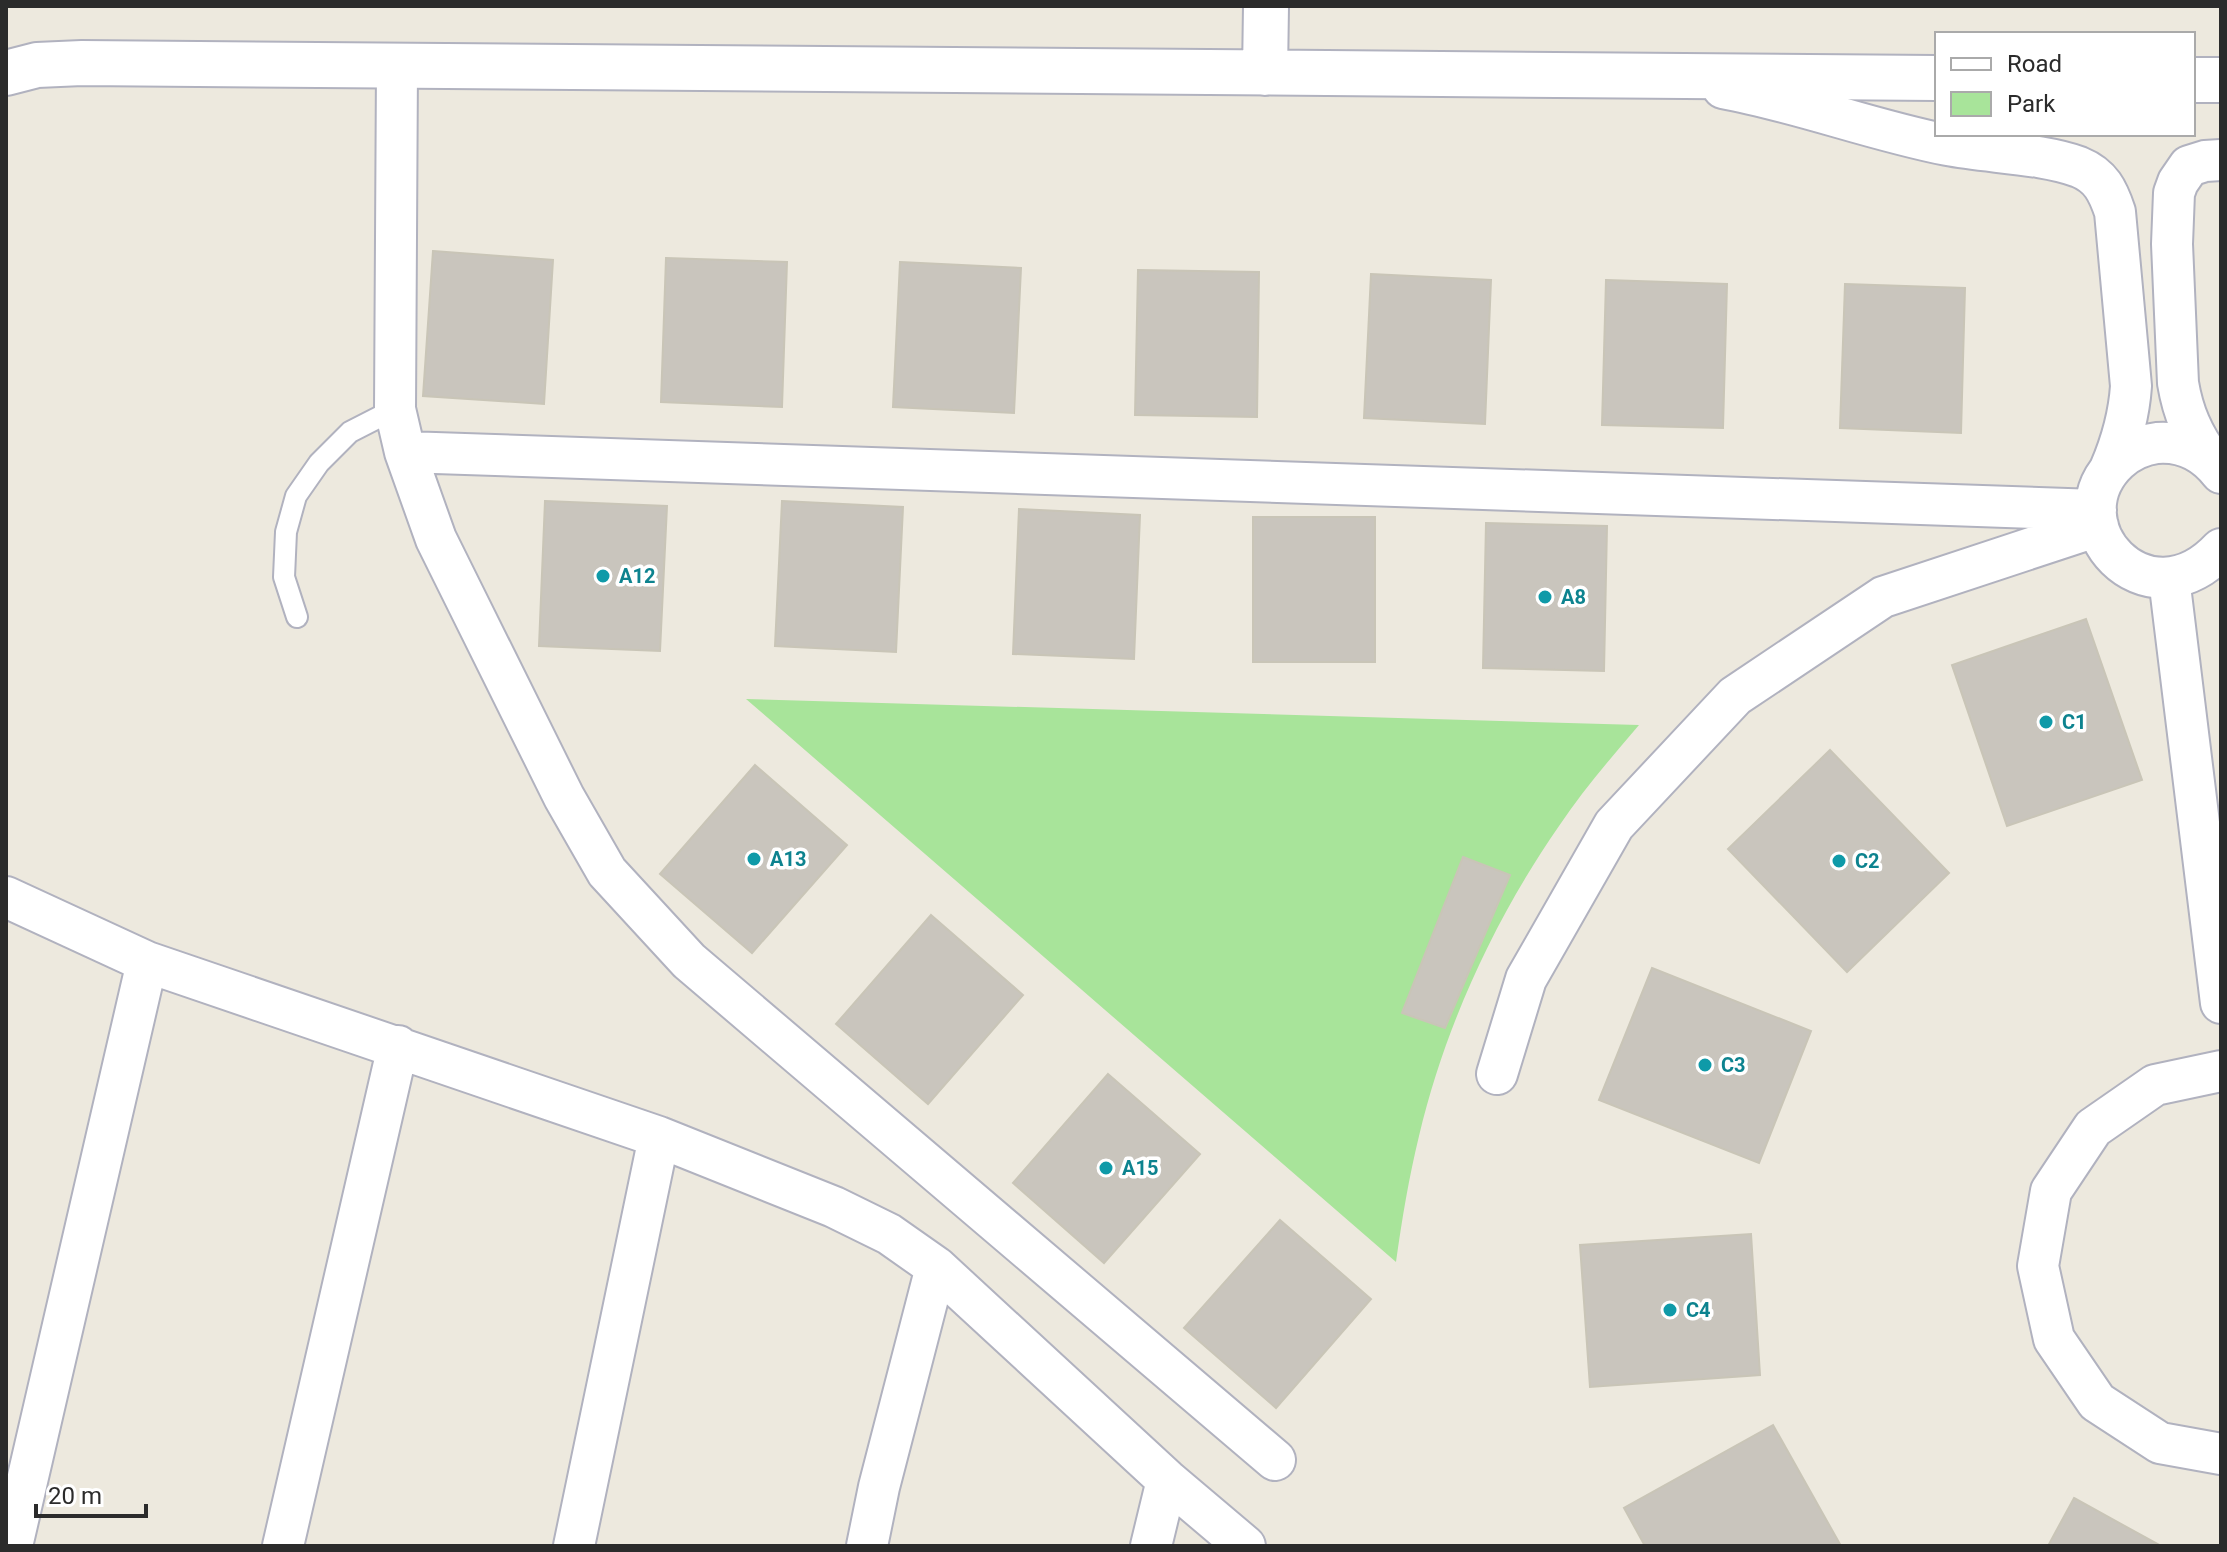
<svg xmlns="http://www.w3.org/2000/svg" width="2227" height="1552" viewBox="0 0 2227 1552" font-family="Roboto,sans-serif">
  <rect width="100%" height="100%" fill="#ede9de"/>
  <!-- green -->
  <path fill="#a8e49a" d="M 746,699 L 1639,725 C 1611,758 1583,790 1559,826 C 1495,918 1445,1026 1419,1136 C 1409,1177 1402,1219 1396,1262 Z"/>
  <!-- building -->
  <path fill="#c9c5bd" stroke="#c9c5b7" stroke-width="2" d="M 433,251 L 553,260 L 544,404 L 423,396 Z
    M 666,258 L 787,262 L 782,407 L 661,402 Z
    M 900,262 L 1021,268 L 1014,413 L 893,407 Z
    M 1138,270 L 1259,272 L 1257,417 L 1135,415 Z
    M 1371,274 L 1491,280 L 1485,424 L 1364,418 Z
    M 1606,280 L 1727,284 L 1723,428 L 1602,425 Z
    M 1845,284 L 1965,288 L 1961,433 L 1840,428 Z
    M 545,501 L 667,506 L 660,651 L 539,646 Z
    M 782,501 L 903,507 L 896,652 L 775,646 Z
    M 1019,509 L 1140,515 L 1134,659 L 1013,654 Z
    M 1253,517 L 1375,517 L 1375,662 L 1253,662 Z
    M 1486,523 L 1607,526 L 1604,671 L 1483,668 Z
    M 2086,619 L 2142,780 L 2007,826 L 1952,665 Z
    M 1830,750 L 1949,873 L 1847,972 L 1728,849 Z
    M 755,765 L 847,845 L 752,953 L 660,874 Z
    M 1463,857 L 1510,875 L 1445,1028 L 1402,1013 Z
    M 931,915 L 1023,995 L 928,1104 L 836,1024 Z
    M 1652,968 L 1811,1031 L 1759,1163 L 1599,1100 Z
    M 1108,1074 L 1200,1154 L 1104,1263 L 1013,1183 Z
    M 1280,1220 L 1371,1299 L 1276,1408 L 1184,1328 Z
    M 1751,1234 L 1760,1375 L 1590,1387 L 1580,1245 Z
    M 1773,1425 L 1841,1546 L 1645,1546 L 1624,1508 Z
    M 2074,1498 L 2161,1546 L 2048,1546 Z"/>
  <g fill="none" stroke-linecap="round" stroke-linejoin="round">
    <!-- lane casing -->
    <g stroke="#b1b2bf" stroke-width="24">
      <path id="lane" d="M 297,617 L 284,577 L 286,532 L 296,496 L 319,463 L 350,432 L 395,409"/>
    </g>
    <!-- street casing -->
    <g stroke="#b1b2bf" stroke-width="44">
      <path id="street" d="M 397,66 L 395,409 L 405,452 L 436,539 L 564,797 L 607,872 L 689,961 L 1275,1460
        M 1723,88 C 1799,102 1871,130 1947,145 C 1988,153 2041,153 2079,167 C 2101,176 2108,191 2115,212 L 2131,386 C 2129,416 2122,441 2110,469
        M 405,452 L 2096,510
        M 2211,460 C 2193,436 2183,413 2178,383 L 2172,244 L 2174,193 L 2178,182 L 2189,166 L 2205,161 L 2221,160
        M 2221,473 C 2205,452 2183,441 2157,443 C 2142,445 2129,451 2118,461 C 2052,523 2146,629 2221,549
        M 2169,578 L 2221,1003
        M 6,897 L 147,962 L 659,1137 L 834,1207 L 889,1234 L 936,1267 L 1167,1480 L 1245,1546
        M 2221,1071 L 2155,1085 L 2093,1128 L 2051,1191 L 2038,1266 L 2054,1339 L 2097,1402 L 2160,1443 L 2221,1454
        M 1497,1074 L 1526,979 L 1614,825 L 1735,696 L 1883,597 L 2098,526
        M 12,1546 L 147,962
        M 283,1546 L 398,1046
        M 574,1546 L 659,1137
        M 867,1546 L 879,1487 L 936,1267
        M 1151,1546 L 1167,1480"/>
    </g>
    <!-- secondary casing -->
    <g stroke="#b1b2bf" stroke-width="48">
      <path id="secondary" d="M 6,73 L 37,65 L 82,63 L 1937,78
        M 1265,73 L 1266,6
        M 2193,80 L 2221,80"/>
    </g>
    <!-- lane -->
    <use href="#lane" stroke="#fff" stroke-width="20"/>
    <!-- street -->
    <use href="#street" stroke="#fff" stroke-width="40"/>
    <!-- secondary -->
    <use href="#secondary" stroke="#fff" stroke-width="44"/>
  </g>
  <!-- markers -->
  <g fill="#0f9aa8" stroke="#fff" stroke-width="3">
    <circle cx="603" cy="576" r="8"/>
    <circle cx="1545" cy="597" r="8"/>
    <circle cx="2046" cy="722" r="8"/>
    <circle cx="754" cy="859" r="8"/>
    <circle cx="1839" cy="861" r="8"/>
    <circle cx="1705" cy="1065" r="8"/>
    <circle cx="1106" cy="1168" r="8"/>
    <circle cx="1670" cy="1310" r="8"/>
  </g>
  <g text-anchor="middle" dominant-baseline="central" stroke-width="7" stroke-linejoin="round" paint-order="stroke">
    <!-- culture labels -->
    <g font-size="20" font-weight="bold" fill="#0d838f" stroke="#fff" text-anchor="start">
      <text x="619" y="576">A12</text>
      <text x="1561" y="597">A8</text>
      <text x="2062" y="722">C1</text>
      <text x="770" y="859">A13</text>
      <text x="1855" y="861">C2</text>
      <text x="1721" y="1065">C3</text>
      <text x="1122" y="1168">A15</text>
      <text x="1686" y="1310">C4</text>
    </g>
  </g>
  <!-- border -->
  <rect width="2227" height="1552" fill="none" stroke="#2b2b2b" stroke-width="16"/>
  <!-- legend -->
  <rect x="1935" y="32" width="260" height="104" fill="#ffffff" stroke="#aaaaaa" stroke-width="2"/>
  <rect x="1951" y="58" width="40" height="12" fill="#ffffff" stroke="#aaaaaa" stroke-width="2"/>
  <text x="2007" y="72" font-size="24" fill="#2b2b2b">Road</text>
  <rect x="1951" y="92" width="40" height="24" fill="#a8e49a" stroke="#aaaaaa" stroke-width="2"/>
  <text x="2007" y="112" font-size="24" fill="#2b2b2b">Park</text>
  <!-- scale -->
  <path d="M36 1504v12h110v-12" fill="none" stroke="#2b2b2b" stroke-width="4"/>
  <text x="48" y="1504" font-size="24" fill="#2b2b2b" stroke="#ffffff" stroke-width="6" paint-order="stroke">20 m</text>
</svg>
